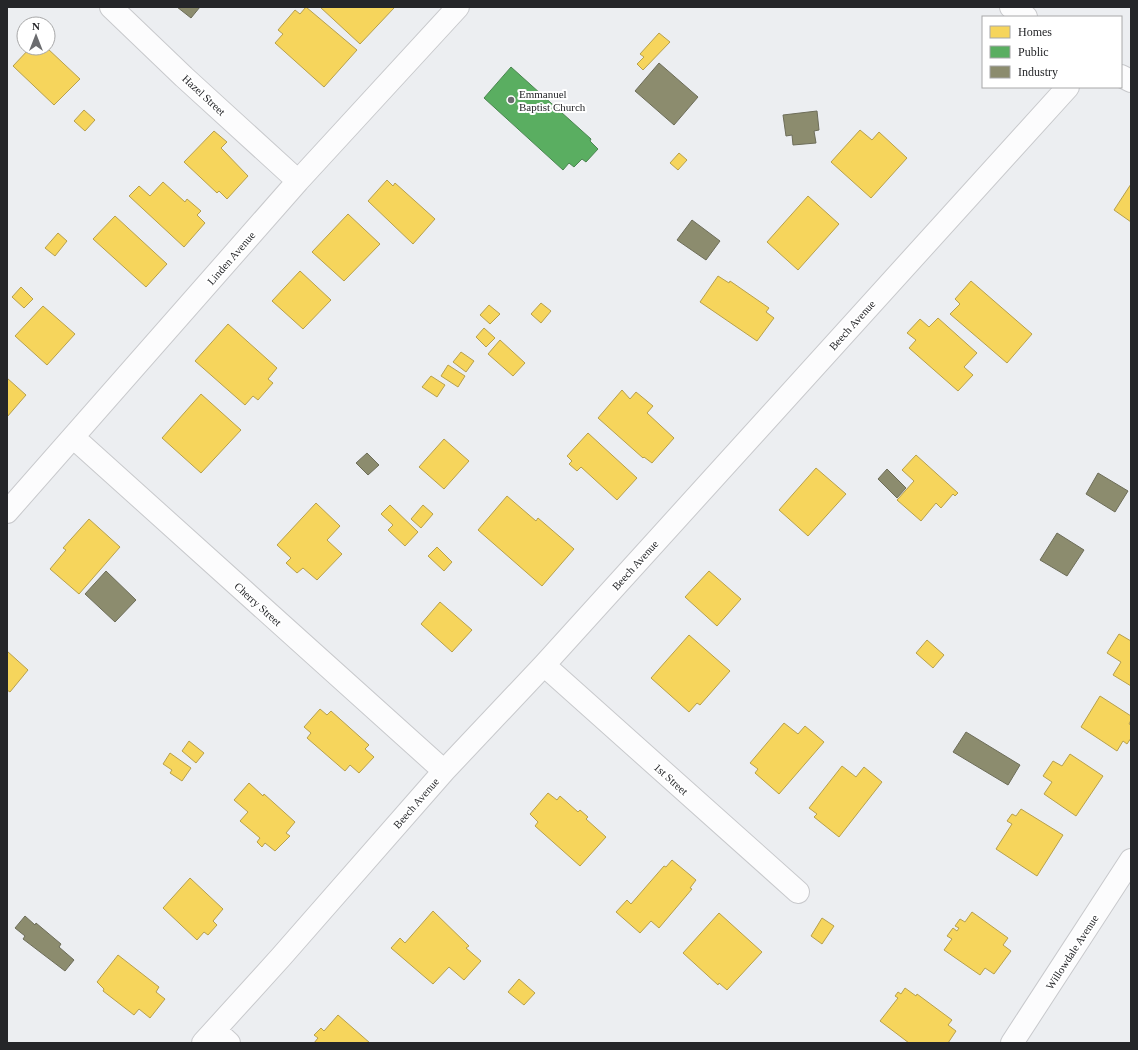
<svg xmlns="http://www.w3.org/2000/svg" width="1138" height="1050" viewBox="0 0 1138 1050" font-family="Georgia,serif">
  <rect width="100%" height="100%" fill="#eceef1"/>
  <!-- homes -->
  <path fill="#f6d55c" stroke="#b7a04d" d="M 306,7 L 357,50 L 324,87 L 275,43 L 283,34 L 278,30 L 295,10 L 300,14 Z
    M 320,7 L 392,7 L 394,8 L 360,44 Z
    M 659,33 L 670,42 L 643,70 L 637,64 L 644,57 L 640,54 Z
    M 30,48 L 47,48 L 80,79 L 54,105 L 13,66 Z
    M 84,110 L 95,120 L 85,131 L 74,121 Z
    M 860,130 L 872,140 L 879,132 L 907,158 L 871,198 L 831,162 Z
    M 214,131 L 227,142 L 221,148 L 248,176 L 227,199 L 219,191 L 217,193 L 184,162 Z
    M 679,153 L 687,160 L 678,170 L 670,163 Z
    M 387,180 L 393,186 L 395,183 L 435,219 L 413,244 L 368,201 Z
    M 163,182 L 185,202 L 187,199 L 201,211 L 197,215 L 205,223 L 184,247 L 129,196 L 139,186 L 150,196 Z
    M 1131,184 L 1131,222 L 1114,210 Z
    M 808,196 L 839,224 L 798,270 L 767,242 Z
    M 348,214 L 380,244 L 344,281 L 312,252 Z
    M 115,216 L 167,264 L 146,287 L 93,239 Z
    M 58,233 L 67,241 L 55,256 L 45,248 Z
    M 300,271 L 331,300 L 303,329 L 272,301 Z
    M 718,276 L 729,283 L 730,281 L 769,308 L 766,312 L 774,318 L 757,341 L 700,302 Z
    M 971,281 L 1032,334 L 1007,363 L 950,314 L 960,304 L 955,299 Z
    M 21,287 L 33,299 L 24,308 L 12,297 Z
    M 541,303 L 551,311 L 541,323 L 531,314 Z
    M 489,305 L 500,314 L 490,324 L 480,315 Z
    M 43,306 L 75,334 L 47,365 L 15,336 Z
    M 938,318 L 977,353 L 964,367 L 973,375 L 958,391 L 909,348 L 916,340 L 907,333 L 920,319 L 929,327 Z
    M 228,324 L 277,368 L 268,379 L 273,383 L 258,400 L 253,396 L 245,405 L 195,361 Z
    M 484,328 L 495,338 L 486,347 L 476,337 Z
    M 500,340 L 525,363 L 513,376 L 488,354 Z
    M 461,352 L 474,361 L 466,372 L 453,362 Z
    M 448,365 L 465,376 L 458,387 L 441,376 Z
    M 431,376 L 445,385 L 437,397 L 422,387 Z
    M 7,378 L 26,395 L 7,417 Z
    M 622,390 L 630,399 L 636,392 L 653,406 L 647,413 L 674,438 L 652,463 L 644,457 L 643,458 L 598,418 Z
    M 201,394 L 241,430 L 201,473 L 162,438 Z
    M 588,433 L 637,478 L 617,500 L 581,467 L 577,471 L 569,464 L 572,461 L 567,456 Z
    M 444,439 L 469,461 L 444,489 L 419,467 Z
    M 916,455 L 958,493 L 955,496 L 953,494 L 941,508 L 936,503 L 921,521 L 897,500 L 914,481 L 902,470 Z
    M 816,468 L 846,494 L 808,536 L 779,510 Z
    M 507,496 L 536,521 L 538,518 L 574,549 L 542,586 L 478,530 Z
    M 316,503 L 340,526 L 327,540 L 342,554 L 317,580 L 303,568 L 297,573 L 286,563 L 291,558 L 277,545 Z
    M 390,505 L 418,532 L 405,546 L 388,530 L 393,525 L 381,514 Z
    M 423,505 L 433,514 L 421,528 L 411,519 Z
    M 89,519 L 120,547 L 79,594 L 50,569 L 66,550 L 63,548 Z
    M 437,547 L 452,562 L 444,571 L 428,556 Z
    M 709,571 L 741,599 L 717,626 L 685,597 Z
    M 440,602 L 472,630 L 452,652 L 421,624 Z
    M 1119,634 L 1131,641 L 1131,686 L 1113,675 L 1121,662 L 1107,653 Z
    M 689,635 L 730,671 L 700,705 L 697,703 L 689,712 L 651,678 Z
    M 927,640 L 944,655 L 933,668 L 916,653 Z
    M 7,651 L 28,670 L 10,692 L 7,690 Z
    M 1100,696 L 1131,716 L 1131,720 L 1129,724 L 1131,725 L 1131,738 L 1127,744 L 1123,741 L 1117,751 L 1081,727 Z
    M 320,709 L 327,715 L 331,711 L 369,745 L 365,749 L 374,757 L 359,773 L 350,765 L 345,771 L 307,738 L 311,733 L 304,727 Z
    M 784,723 L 798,734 L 805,726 L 824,742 L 779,794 L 755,773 L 758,769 L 750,763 Z
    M 189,741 L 204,753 L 196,763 L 182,751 Z
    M 170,753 L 191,768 L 182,781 L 170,773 L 172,770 L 163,764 Z
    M 1070,754 L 1103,776 L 1076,816 L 1044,794 L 1052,782 L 1043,776 L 1053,761 L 1062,766 Z
    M 842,766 L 856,777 L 864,767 L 882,782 L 839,837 L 814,817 L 817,814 L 809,808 Z
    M 249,783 L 263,796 L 264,794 L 295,822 L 286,833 L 290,836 L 275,851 L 265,843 L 262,847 L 257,842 L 260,838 L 240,821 L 248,812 L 234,800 Z
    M 548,793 L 557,800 L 560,796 L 578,812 L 580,810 L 588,817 L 586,819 L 606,837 L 580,866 L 535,826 L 538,822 L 530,814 Z
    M 1021,809 L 1063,835 L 1037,876 L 996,849 L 1012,824 L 1007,821 L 1012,814 L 1016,816 Z
    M 672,860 L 696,880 L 690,888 L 692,889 L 659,928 L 651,921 L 640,933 L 616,912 L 627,900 L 631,904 L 664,866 L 666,867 Z
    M 190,878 L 223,909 L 213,921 L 217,925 L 208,935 L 204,932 L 197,940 L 163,908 Z
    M 433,911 L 469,946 L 466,948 L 481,961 L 464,980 L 449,967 L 433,984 L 391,948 L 400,938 L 405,943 Z
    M 972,912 L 1008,938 L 1003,945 L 1011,951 L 994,974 L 985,968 L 980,975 L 944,950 L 952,939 L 947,936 L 953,928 L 957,931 L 959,928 L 955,926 L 960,919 L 965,922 Z
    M 719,913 L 762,952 L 727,990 L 719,983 L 718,985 L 683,953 Z
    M 822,918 L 834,926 L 822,944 L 811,936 Z
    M 118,955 L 159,987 L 156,992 L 165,999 L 150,1018 L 139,1009 L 134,1015 L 103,991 L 104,989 L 97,982 Z
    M 519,979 L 535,993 L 524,1005 L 508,992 Z
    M 905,988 L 916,996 L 917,994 L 952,1020 L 948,1025 L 956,1031 L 948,1043 L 909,1043 L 880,1021 L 898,998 L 895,996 L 898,992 L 901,994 Z
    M 338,1015 L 370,1043 L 314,1043 L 318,1038 L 314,1035 L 321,1028 L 324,1031 Z"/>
  <!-- public -->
  <path fill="#5aae61" stroke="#4a8550" d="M 511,67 L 591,139 L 590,141 L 598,149 L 586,162 L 582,159 L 574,167 L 569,163 L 563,170 L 484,98 Z"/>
  <!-- industry -->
  <path fill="#8c8c6e" stroke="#6d6d59" d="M 177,7 L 200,7 L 191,18 Z
    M 659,63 L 698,97 L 674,125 L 635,91 Z
    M 817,111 L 819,130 L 814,131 L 816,143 L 793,145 L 792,135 L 786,136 L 783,115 Z
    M 692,220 L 720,241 L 706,260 L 677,240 Z
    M 367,453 L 379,465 L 368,475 L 356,463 Z
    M 887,469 L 906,488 L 897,498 L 878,479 Z
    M 1098,473 L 1128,491 L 1115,512 L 1086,494 Z
    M 1057,533 L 1084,550 L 1067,576 L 1040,560 Z
    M 106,571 L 136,600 L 115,622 L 85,594 Z
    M 966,732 L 1020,765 L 1008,785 L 953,752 Z
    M 25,916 L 35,925 L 36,923 L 61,944 L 59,947 L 74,960 L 65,971 L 23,939 L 25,936 L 15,928 Z"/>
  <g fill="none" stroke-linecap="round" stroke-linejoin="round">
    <!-- minor casing -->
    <g stroke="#c8c9cc" stroke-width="24">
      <path id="minor" d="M 111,7 L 184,77 L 298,181
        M 1011,7 L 1026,17
        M 1121,76 L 1131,81
        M 73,437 L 444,771
        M 7,512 L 298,181 L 458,7
        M 544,665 L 798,892
        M 215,1030 L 229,1043
        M 203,1043 L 281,957 L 444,771 L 544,665 L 1068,87
        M 1012,1043 L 1131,860"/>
    </g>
    <!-- minor -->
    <use href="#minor" stroke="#fcfcfd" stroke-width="22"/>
  </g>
  <!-- markers -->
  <circle fill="#6b6c6f" stroke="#fff" stroke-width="1.5" cx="511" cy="100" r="4"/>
  <g text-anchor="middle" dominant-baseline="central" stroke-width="4" stroke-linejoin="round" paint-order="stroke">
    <!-- poi labels -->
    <g font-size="11" fill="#252629" stroke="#fff" text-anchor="start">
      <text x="519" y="94">Emmanuel<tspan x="519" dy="13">Baptist Church</tspan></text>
    </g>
    <!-- street labels -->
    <g font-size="11" fill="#252629" stroke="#fff">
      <text transform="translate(204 95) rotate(43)">Hazel Street</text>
      <text transform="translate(231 258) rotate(-49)">Linden Avenue</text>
      <text transform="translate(852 325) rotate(-48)">Beech Avenue</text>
      <text transform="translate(635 565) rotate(-48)">Beech Avenue</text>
      <text transform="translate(258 604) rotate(42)">Cherry Street</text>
      <text transform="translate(671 779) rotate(42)">1st Street</text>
      <text transform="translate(416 803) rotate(-49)">Beech Avenue</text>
      <text transform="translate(1072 952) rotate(-57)">Willowdale Avenue</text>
    </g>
  </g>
  <!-- border -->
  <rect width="1138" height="1050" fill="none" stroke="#252629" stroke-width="16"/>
  <!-- legend -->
  <rect x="982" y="16" width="140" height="72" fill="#ffffff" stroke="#a8a8a9"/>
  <rect x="990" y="26" width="20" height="12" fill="#f6d55c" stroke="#a8a8a9"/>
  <text x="1018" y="36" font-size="12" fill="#252629">Homes</text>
  <rect x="990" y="46" width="20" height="12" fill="#5aae61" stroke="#a8a8a9"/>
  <text x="1018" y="56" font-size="12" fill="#252629">Public</text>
  <rect x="990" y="66" width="20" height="12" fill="#8c8c6e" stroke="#a8a8a9"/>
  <text x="1018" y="76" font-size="12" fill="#252629">Industry</text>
  <!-- north arrow -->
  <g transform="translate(36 36)"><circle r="19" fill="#ffffff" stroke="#a8a8a9"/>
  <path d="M0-3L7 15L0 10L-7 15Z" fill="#6b6c6f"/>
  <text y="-6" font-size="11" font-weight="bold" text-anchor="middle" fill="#252629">N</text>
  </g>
</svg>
